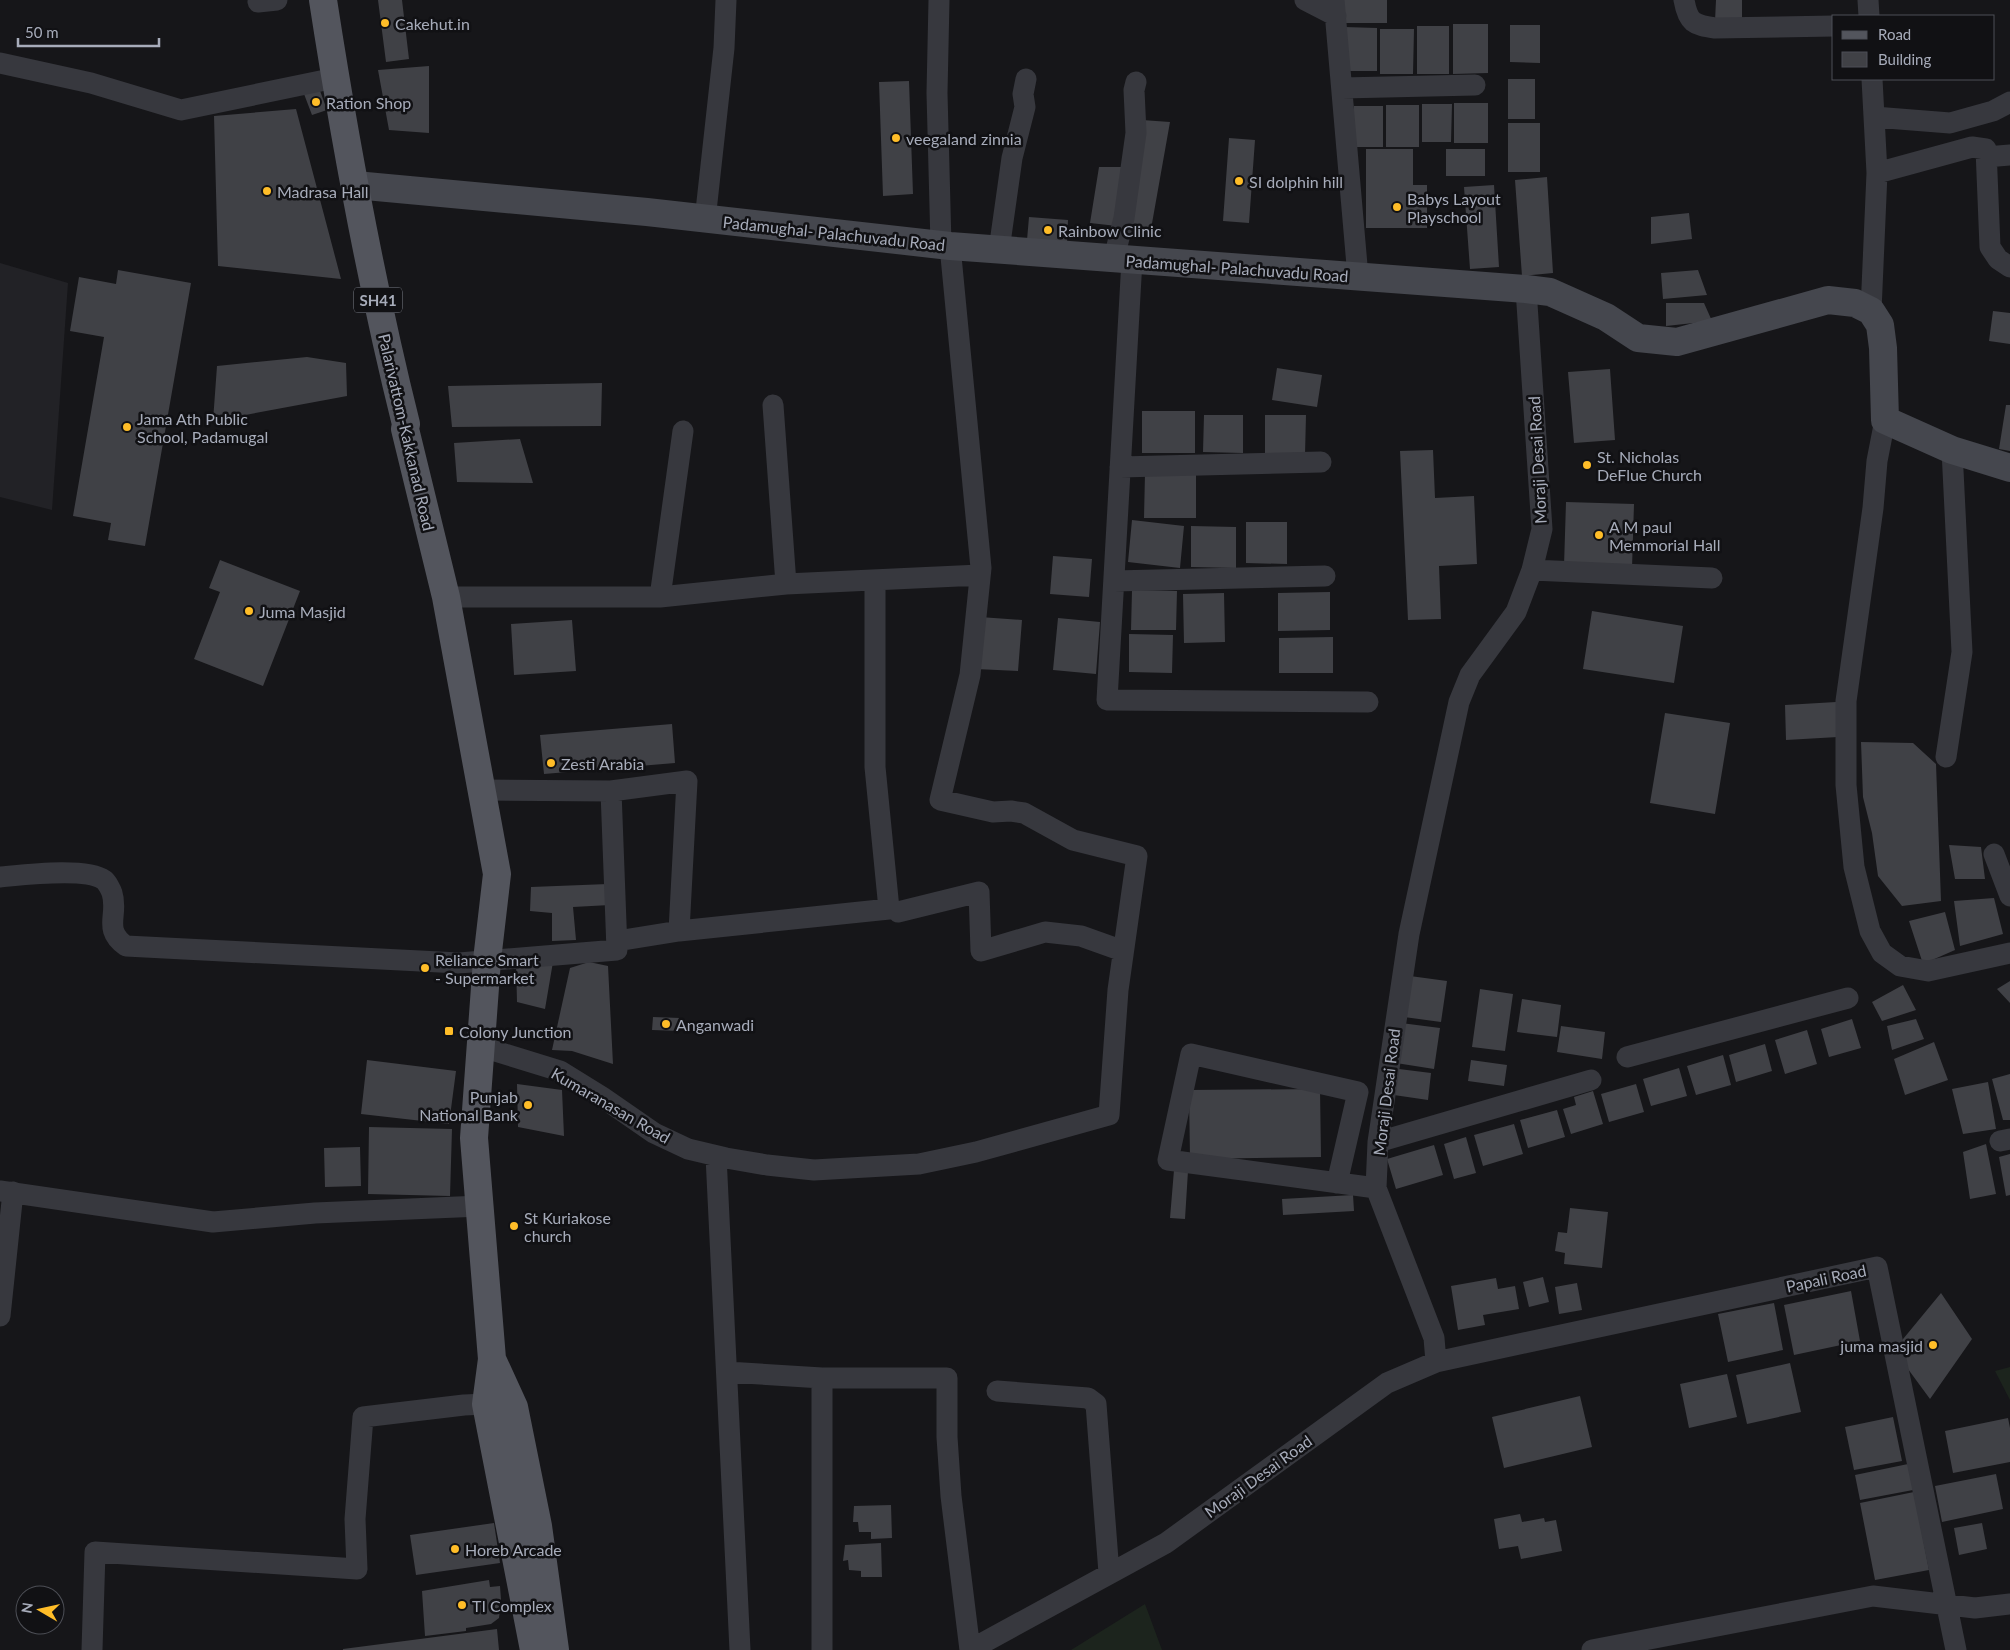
<svg xmlns="http://www.w3.org/2000/svg" width="2010" height="1650" viewBox="0 0 2010 1650" font-family="Lato,sans-serif">
  <rect width="100%" height="100%" fill="#161619"/>
  <!-- built -->
  <path fill="#222226" d="M 0,263 L 68,283 L 52,510 L 0,497 Z"/>
  <!-- green -->
  <path fill="#1c241d" d="M 2010,1367 L 2010,1400 L 1995,1371 Z
    M 1145,1604 L 1162,1650 L 1071,1650 Z"/>
  <!-- building -->
  <path fill="#404146" d="M 378,0 L 402,0 L 409,59 L 386,62 Z
    M 1342,0 L 1387,0 L 1387,23 L 1342,23 Z
    M 1716,0 L 1742,0 L 1742,22 L 1715,21 Z
    M 1453,24 L 1488,24 L 1488,73 L 1453,74 Z
    M 1510,25 L 1540,25 L 1540,63 L 1510,62 Z
    M 1417,26 L 1449,26 L 1449,74 L 1417,74 Z
    M 1344,27 L 1377,28 L 1377,71 L 1344,71 Z
    M 1380,29 L 1414,29 L 1413,74 L 1380,74 Z
    M 429,66 L 429,133 L 389,130 L 378,70 Z
    M 1508,79 L 1535,79 L 1535,119 L 1508,119 Z
    M 909,81 L 913,194 L 883,196 L 879,82 Z
    M 319,88 L 327,110 L 312,115 L 304,94 Z
    M 1454,103 L 1488,103 L 1488,143 L 1454,143 Z
    M 1422,104 L 1452,104 L 1451,142 L 1422,142 Z
    M 1386,105 L 1419,105 L 1419,147 L 1386,147 Z
    M 1354,106 L 1383,106 L 1383,147 L 1354,147 Z
    M 296,109 L 341,279 L 218,266 L 214,116 Z
    M 1142,120 L 1170,122 L 1151,229 L 1130,227 Z
    M 1508,123 L 1540,123 L 1540,172 L 1508,172 Z
    M 1229,138 L 1255,140 L 1249,223 L 1223,221 Z
    M 1366,149 L 1413,149 L 1413,185 L 1427,185 L 1427,228 L 1366,228 Z
    M 1446,149 L 1485,149 L 1485,176 L 1446,176 Z
    M 1099,167 L 1127,167 L 1117,226 L 1090,223 Z
    M 1547,177 L 1553,273 L 1522,276 L 1515,180 Z
    M 1494,185 L 1499,267 L 1470,269 L 1464,187 Z
    M 1689,213 L 1692,239 L 1651,244 L 1651,217 Z
    M 1029,217 L 1068,220 L 1067,243 L 1027,240 Z
    M 118,270 L 191,283 L 145,546 L 108,540 L 111,523 L 73,516 L 104,337 L 70,331 L 79,277 L 116,284 Z
    M 1698,270 L 1707,295 L 1663,299 L 1661,273 Z
    M 1666,303 L 1704,303 L 1712,321 L 1666,326 Z
    M 1993,311 L 2010,313 L 2010,344 L 1989,341 Z
    M 307,357 L 346,363 L 347,396 L 213,421 L 217,366 Z
    M 1277,368 L 1322,375 L 1317,407 L 1272,400 Z
    M 1610,369 L 1615,440 L 1574,443 L 1568,372 Z
    M 602,383 L 601,426 L 452,427 L 448,386 Z
    M 2006,405 L 2010,405 L 2010,451 L 1999,449 Z
    M 1142,411 L 1195,411 L 1195,453 L 1142,453 Z
    M 1204,415 L 1243,415 L 1243,453 L 1203,452 Z
    M 1265,415 L 1306,415 L 1305,455 L 1265,454 Z
    M 520,439 L 533,483 L 457,482 L 454,443 Z
    M 1433,450 L 1435,498 L 1474,496 L 1477,564 L 1439,566 L 1441,619 L 1408,620 L 1400,451 Z
    M 1145,473 L 1196,474 L 1196,518 L 1144,518 Z
    M 1566,502 L 1634,504 L 1632,568 L 1564,566 Z
    M 1132,520 L 1184,526 L 1180,568 L 1128,562 Z
    M 1246,522 L 1287,522 L 1287,564 L 1246,563 Z
    M 1191,526 L 1236,527 L 1236,568 L 1191,567 Z
    M 1053,556 L 1092,559 L 1089,597 L 1050,594 Z
    M 220,560 L 300,591 L 263,686 L 194,659 L 220,592 L 209,588 Z
    M 1132,590 L 1177,591 L 1176,630 L 1131,630 Z
    M 1330,592 L 1330,630 L 1278,631 L 1278,593 Z
    M 1224,593 L 1225,642 L 1184,643 L 1183,594 Z
    M 1592,611 L 1683,626 L 1674,683 L 1583,669 Z
    M 980,617 L 1022,620 L 1018,671 L 976,669 Z
    M 1058,618 L 1100,622 L 1096,674 L 1053,670 Z
    M 572,620 L 576,671 L 514,675 L 511,624 Z
    M 1129,634 L 1173,635 L 1172,673 L 1129,672 Z
    M 1333,637 L 1333,673 L 1279,673 L 1279,638 Z
    M 1836,702 L 1838,737 L 1786,740 L 1785,705 Z
    M 1665,713 L 1730,723 L 1715,814 L 1650,803 Z
    M 672,724 L 675,763 L 544,774 L 540,735 Z
    M 1861,742 L 1913,743 L 1936,764 L 1941,901 L 1902,906 L 1878,876 L 1872,833 L 1863,797 Z
    M 1949,845 L 1981,847 L 1985,879 L 1955,879 Z
    M 608,884 L 610,905 L 573,907 L 576,940 L 552,941 L 552,913 L 530,911 L 531,887 Z
    M 1994,898 L 2003,934 L 1960,946 L 1954,901 Z
    M 1945,912 L 1955,950 L 1923,964 L 1909,921 Z
    M 554,956 L 545,1009 L 517,1002 L 516,962 Z
    M 589,962 L 608,966 L 613,1064 L 572,1051 L 552,1050 L 570,968 Z
    M 1410,976 L 1447,981 L 1441,1022 L 1404,1017 Z
    M 2010,981 L 2010,1003 L 1997,989 Z
    M 1903,985 L 1916,1010 L 1882,1021 L 1872,1002 Z
    M 1480,989 L 1513,994 L 1505,1051 L 1472,1047 Z
    M 1522,999 L 1561,1005 L 1557,1037 L 1517,1032 Z
    M 653,1017 L 680,1018 L 680,1031 L 652,1030 Z
    M 1852,1019 L 1861,1048 L 1829,1057 L 1821,1029 Z
    M 1916,1019 L 1924,1039 L 1892,1050 L 1887,1026 Z
    M 1401,1023 L 1440,1028 L 1434,1069 L 1396,1063 Z
    M 1561,1026 L 1605,1032 L 1602,1059 L 1557,1052 Z
    M 1807,1030 L 1817,1064 L 1785,1074 L 1775,1040 Z
    M 1934,1042 L 1948,1080 L 1905,1095 L 1894,1059 Z
    M 1765,1044 L 1772,1071 L 1736,1082 L 1729,1055 Z
    M 1723,1055 L 1731,1085 L 1696,1095 L 1687,1066 Z
    M 367,1060 L 456,1071 L 449,1124 L 361,1114 Z
    M 1471,1060 L 1507,1065 L 1504,1086 L 1468,1081 Z
    M 1391,1068 L 1431,1073 L 1428,1100 L 1387,1094 Z
    M 1679,1068 L 1687,1096 L 1651,1106 L 1643,1079 Z
    M 2010,1074 L 2010,1120 L 2003,1120 L 1992,1079 Z
    M 1988,1082 L 1996,1129 L 1963,1134 L 1952,1089 Z
    M 517,1084 L 562,1090 L 564,1136 L 518,1127 Z
    M 1636,1084 L 1644,1112 L 1609,1122 L 1601,1094 Z
    M 1320,1089 L 1321,1157 L 1190,1159 L 1189,1090 Z
    M 1593,1091 L 1603,1124 L 1571,1134 L 1563,1109 L 1576,1105 L 1574,1097 Z
    M 1557,1110 L 1565,1137 L 1528,1148 L 1520,1120 Z
    M 1514,1124 L 1523,1154 L 1483,1166 L 1474,1135 Z
    M 369,1127 L 452,1129 L 450,1196 L 368,1194 Z
    M 1466,1137 L 1476,1173 L 1454,1179 L 1444,1144 Z
    M 1986,1144 L 1996,1194 L 1970,1199 L 1963,1152 Z
    M 1434,1145 L 1443,1175 L 1396,1189 L 1387,1159 Z
    M 360,1147 L 361,1186 L 325,1187 L 324,1148 Z
    M 2010,1154 L 2010,1195 L 2006,1196 L 1999,1157 Z
    M 1174,1170 L 1188,1171 L 1185,1219 L 1170,1218 Z
    M 1353,1195 L 1354,1211 L 1283,1215 L 1282,1199 Z
    M 1570,1208 L 1608,1212 L 1602,1268 L 1564,1264 L 1565,1253 L 1555,1251 L 1558,1232 L 1567,1233 Z
    M 1543,1277 L 1549,1302 L 1529,1307 L 1523,1282 Z
    M 1496,1278 L 1498,1289 L 1515,1286 L 1519,1309 L 1483,1315 L 1485,1325 L 1458,1330 L 1451,1286 Z
    M 1577,1283 L 1582,1310 L 1559,1314 L 1555,1287 Z
    M 1851,1291 L 1860,1341 L 1794,1355 L 1784,1305 Z
    M 1941,1293 L 1972,1339 L 1930,1399 L 1894,1350 Z
    M 1774,1303 L 1783,1350 L 1728,1362 L 1718,1314 Z
    M 1790,1363 L 1801,1412 L 1747,1424 L 1736,1375 Z
    M 1727,1374 L 1737,1417 L 1689,1428 L 1680,1384 Z
    M 1580,1396 L 1592,1447 L 1504,1468 L 1492,1417 Z
    M 1893,1417 L 1902,1461 L 1854,1470 L 1845,1427 Z
    M 2008,1418 L 2010,1428 L 2010,1462 L 1953,1473 L 1945,1431 Z
    M 1908,1464 L 1913,1490 L 1860,1500 L 1855,1475 Z
    M 1996,1474 L 2003,1509 L 1942,1522 L 1935,1486 Z
    M 1914,1492 L 1929,1570 L 1875,1580 L 1860,1503 Z
    M 891,1505 L 892,1538 L 871,1539 L 871,1532 L 859,1532 L 858,1522 L 853,1522 L 854,1506 Z
    M 1520,1514 L 1522,1522 L 1544,1518 L 1545,1522 L 1556,1520 L 1562,1551 L 1521,1559 L 1518,1546 L 1499,1549 L 1494,1519 Z
    M 494,1523 L 500,1563 L 416,1575 L 410,1535 Z
    M 1982,1523 L 1987,1549 L 1959,1555 L 1954,1528 Z
    M 881,1543 L 882,1577 L 861,1577 L 861,1571 L 849,1570 L 848,1560 L 843,1561 L 845,1545 Z
    M 489,1580 L 490,1587 L 500,1586 L 501,1600 L 499,1618 L 491,1624 L 466,1628 L 466,1631 L 425,1636 L 422,1591 Z
    M 497,1629 L 499,1650 L 343,1650 L 343,1649 Z"/>
  <g fill="none" stroke-linecap="round" stroke-linejoin="round">
    <!-- minor -->
    <path stroke="#37383e" stroke-width="21" d="M 939,0 L 937,93 L 941,245
      M 1305,0 L 1336,16
      M 1334,0 L 1358,277
      M 1684,0 C 1688,23 1694,25 1715,28 L 1834,26
      M 1868,0 L 1869,16
      M 258,2 L 277,0
      M 0,63 L 91,83 L 181,110 L 335,78
      M 1342,88 L 1475,85
      M 1874,117 L 1950,123 L 1993,111 L 2010,102
      M 1986,157 L 2010,155
      M 1877,173 L 1972,147 L 1986,149 L 1990,247 L 1998,259 L 2010,267
      M 705,220 L 724,48 L 726,0
      M 999,250 L 1012,158 L 1025,107 L 1023,94 L 1026,79
      M 1114,258 L 1124,218 L 1136,133 L 1134,90 L 1136,82
      M 1132,260 L 1107,700 L 1368,702
      M 1871,311 L 1877,173 L 1872,79
      M 773,405 L 786,584
      M 1885,420 L 1877,461 L 1873,508 L 1846,701 L 1846,785 L 1854,867 L 1870,931 L 1882,953 L 1900,966 L 1928,971 L 2010,953
      M 1120,467 L 1321,462
      M 1532,570 L 1712,578
      M 1114,581 L 1325,576
      M 446,597 L 660,597 L 786,584 L 980,575
      M 660,597 L 683,431
      M 1946,757 L 1962,652 L 1952,450
      M 483,790 L 611,791 L 687,781 L 679,931 L 889,909 L 875,767 L 875,580
      M 1994,854 L 2010,896
      M 0,877 C 23,875 86,867 104,880 C 107,882 111,890 112,893 C 119,915 102,929 126,946 L 459,963 L 617,950 L 611,791
      M 898,912 L 979,892 L 981,951 L 1045,932 L 1081,936 L 1123,951
      M 617,941 L 679,931
      M 482,1047 L 560,1071 L 602,1097 L 654,1133 L 688,1149 L 726,1158 L 767,1165 L 814,1170 L 919,1164 L 976,1152 L 1109,1115 L 1118,990 L 1137,856 L 1073,840 L 1024,813 L 1011,811 L 993,812 L 940,800 L 970,675 L 981,568 L 950,246
      M 1627,1057 L 1848,998
      M 2000,1141 L 2010,1139
      M 1378,1142 L 1591,1080
      M 716,1156 L 740,1650
      M 1337,1183 L 1358,1092 L 1191,1054 L 1168,1160 L 1376,1188
      M 0,1191 L 213,1222 L 315,1213 L 481,1206
      M 0,1316 L 13,1192
      M 1436,1362 L 1877,1267 L 1956,1650
      M 727,1372 L 822,1378 L 822,1650
      M 822,1378 L 947,1378 L 947,1437 L 951,1496 L 970,1650
      M 997,1391 L 1088,1398 L 1096,1404 L 1109,1573
      M 92,1650 L 95,1552 L 357,1569 L 355,1519 L 363,1417 L 464,1405 L 486,1404
      M 970,1650 L 1166,1543 L 1387,1383 L 1436,1362 L 1434,1338 L 1376,1188 L 1378,1142 L 1409,934 L 1459,702 L 1470,675 L 1516,612 L 1532,570 L 1542,529 L 1526,289
      M 1592,1650 L 1873,1596 L 1975,1608 L 2010,1604"/>
    <!-- secondary -->
    <path stroke="#45474e" stroke-width="28" d="M 355,185 L 647,212 L 950,246 L 1526,289 L 1550,292 L 1606,317 L 1638,338 L 1677,342 L 1828,300 L 1855,303 L 1871,311 L 1880,325 L 1883,348 L 1885,420 L 1952,450 L 2010,468"/>
    <!-- primary -->
    <path stroke="#53555d" stroke-width="28" d="M 323,0 C 345,142 371,284 406,424 L 405,429 L 446,597 L 497,874 L 487,960 L 474,1138 L 492,1359 L 486,1404 L 534,1650
      M 492,1359 L 514,1407 L 538,1526 L 555,1650"/>
  </g>
  <!-- markers -->
  <g fill="#ffbd28" stroke="#111114" stroke-width="2">
    <circle cx="385" cy="23" r="5"/>
    <circle cx="316" cy="102" r="5"/>
    <circle cx="896" cy="138" r="5"/>
    <circle cx="1239" cy="181" r="5"/>
    <circle cx="267" cy="191" r="5"/>
    <circle cx="1397" cy="207" r="5"/>
    <circle cx="1048" cy="230" r="5"/>
    <circle cx="127" cy="427" r="5"/>
    <circle cx="1587" cy="465" r="5"/>
    <circle cx="1599" cy="535" r="5"/>
    <circle cx="249" cy="611" r="5"/>
    <circle cx="551" cy="763" r="5"/>
    <circle cx="425" cy="968" r="5"/>
    <circle cx="666" cy="1024" r="5"/>
    <rect x="444" y="1026" width="10" height="10" rx="2.5"/>
    <circle cx="528" cy="1105" r="5"/>
    <circle cx="514" cy="1226" r="5"/>
    <circle cx="1933" cy="1345" r="5"/>
    <circle cx="455" cy="1549" r="5"/>
    <circle cx="462" cy="1605" r="5"/>
  </g>
  <g text-anchor="middle" dominant-baseline="central" stroke-width="5" stroke-linejoin="round" paint-order="stroke">
    <!-- shield labels -->
    <rect fill="#111114" stroke="#7a7e88" stroke-width="1" x="354" y="287.5" width="48" height="25" rx="4"/>
    <g font-size="15" font-weight="bold" fill="#a7acba">
      <text x="378" y="300">SH41</text>
    </g>
    <!-- poi labels -->
    <g font-size="16" fill="#a7acba" stroke="#111114" text-anchor="start">
      <text x="395" y="23">Cakehut.in</text>
      <text x="326" y="102">Ration Shop</text>
      <text x="906" y="138">veegaland zinnia</text>
      <text x="1249" y="181">SI dolphin hill</text>
      <text x="277" y="191">Madrasa Hall</text>
      <text x="1407" y="198">Babys Layout<tspan x="1407" dy="18">Playschool</tspan></text>
      <text x="1058" y="230">Rainbow Clinic</text>
      <text x="137" y="418">Jama Ath Public<tspan x="137" dy="18">School, Padamugal</tspan></text>
      <text x="1597" y="456">St. Nicholas<tspan x="1597" dy="18">DeFlue Church</tspan></text>
      <text x="1609" y="526">A M paul<tspan x="1609" dy="18">Memmorial Hall</tspan></text>
      <text x="259" y="611">Juma Masjid</text>
      <text x="561" y="763">Zesti Arabia</text>
      <text x="435" y="959">Reliance Smart<tspan x="435" dy="18">- Supermarket</tspan></text>
      <text x="676" y="1024">Anganwadi</text>
      <text x="459" y="1031">Colony Junction</text>
      <text x="518" y="1096" text-anchor="end">Punjab<tspan x="518" dy="18">National Bank</tspan></text>
      <text x="524" y="1217">St Kuriakose<tspan x="524" dy="18">church</tspan></text>
      <text x="1923" y="1345" text-anchor="end">juma masjid</text>
      <text x="465" y="1549">Horeb Arcade</text>
      <text x="472" y="1605">TI Complex</text>
    </g>
    <!-- street labels -->
    <g font-size="16" fill="#a7acba" stroke="#111114">
      <text transform="translate(834 233) rotate(6)">Padamughal- Palachuvadu Road</text>
      <text transform="translate(1237 268) rotate(4)">Padamughal- Palachuvadu Road</text>
      <text transform="translate(407 432) rotate(77)">Palarivattom-Kakkanad Road</text>
      <text transform="translate(1537 460) rotate(-93)">Moraji Desai Road</text>
      <text transform="translate(1386 1092) rotate(-83)">Moraji Desai Road</text>
      <text transform="translate(611 1105) rotate(30)">Kumaranasan Road</text>
      <text transform="translate(1826 1278) rotate(-12)">Papali Road</text>
      <text transform="translate(1258 1476) rotate(-36)">Moraji Desai Road</text>
    </g>
  </g>
  <!-- legend -->
  <rect x="1832" y="15" width="162" height="65" fill="#111114" stroke="#4d4f56"/>
  <rect x="1842" y="31" width="25" height="8" fill="#53555d" stroke="#4d4f56"/>
  <text x="1878" y="40" font-size="15" fill="#a7acba">Road</text>
  <rect x="1842" y="52" width="25" height="15" fill="#404146" stroke="#4d4f56"/>
  <text x="1878" y="65" font-size="15" fill="#a7acba">Building</text>
  <!-- north arrow -->
  <g transform="translate(40 1610) rotate(279)"><circle r="24" fill="#111114" stroke="#4d4f56"/>
  <path d="M0-4L9 19L0 12L-9 19Z" fill="#ffbd28"/>
  <text y="-8" font-size="14" font-weight="bold" text-anchor="middle" fill="#a7acba">N</text>
  </g>
  <!-- scale -->
  <path d="M18 38v8h141v-8" fill="none" stroke="#a7acba" stroke-width="2.5"/>
  <text x="25" y="38" font-size="15" fill="#a7acba" stroke="#111114" stroke-width="4" paint-order="stroke">50 m</text>
</svg>
